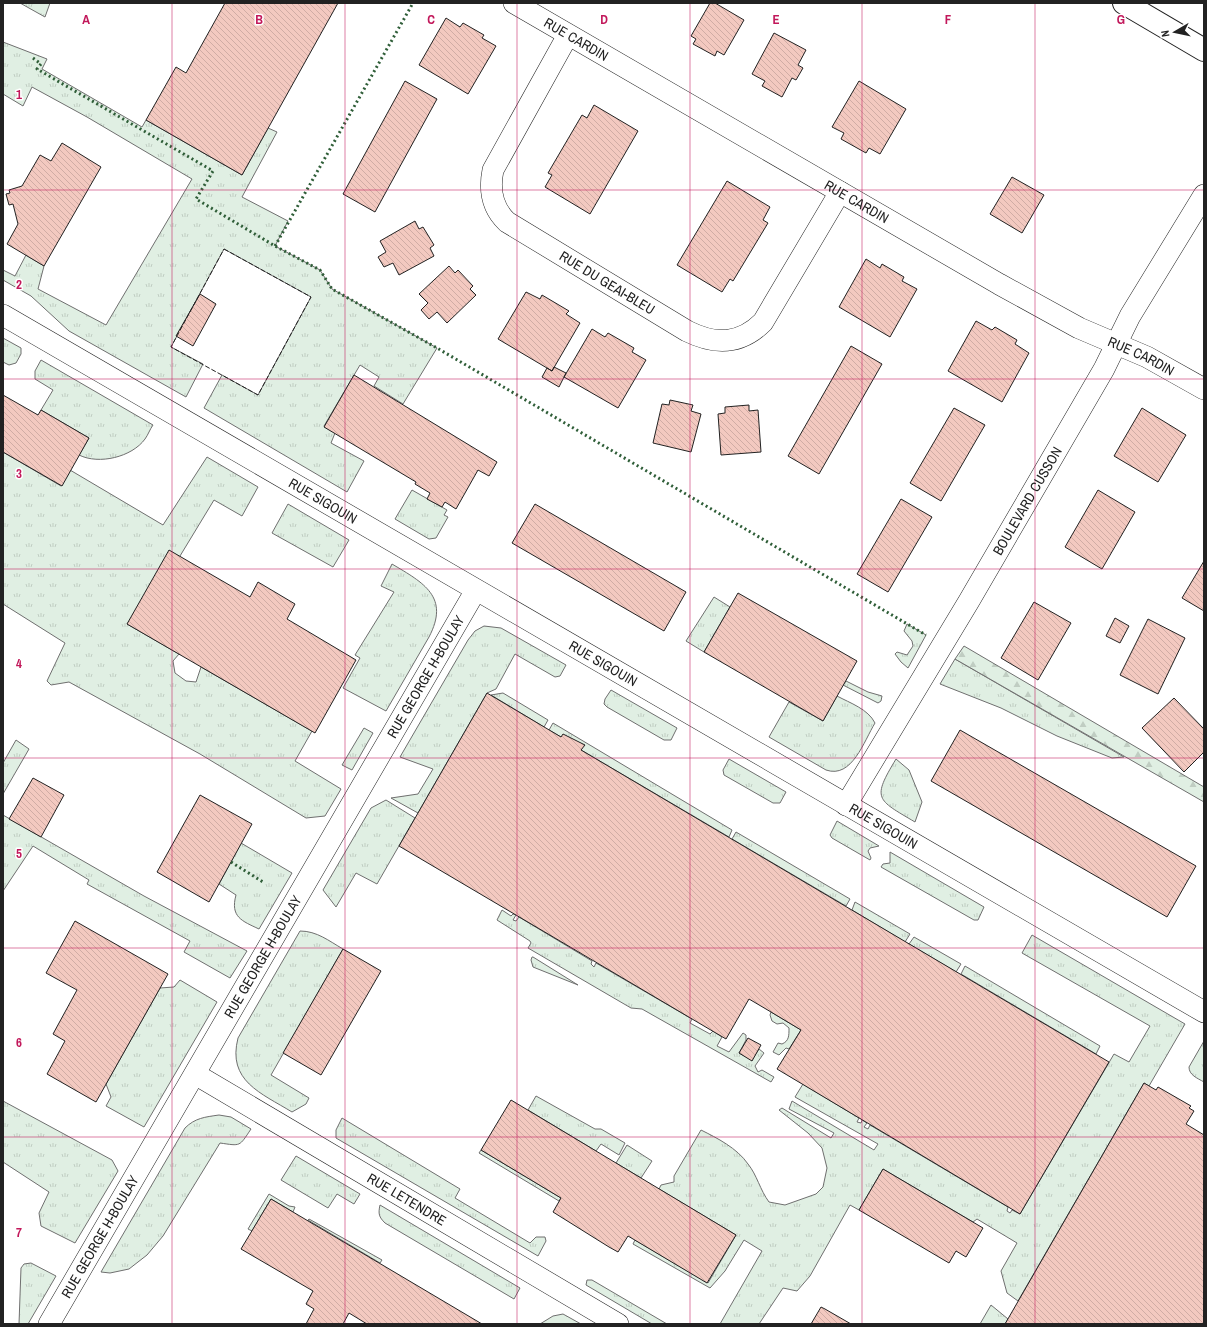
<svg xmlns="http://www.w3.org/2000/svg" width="1207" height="1327" viewBox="0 0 1207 1327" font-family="'Archivo Narrow',sans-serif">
  <defs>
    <pattern id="grass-tufts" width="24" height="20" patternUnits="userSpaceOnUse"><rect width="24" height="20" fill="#e0efe3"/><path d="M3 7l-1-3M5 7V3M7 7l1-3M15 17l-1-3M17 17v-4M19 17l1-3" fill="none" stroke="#c0cdc2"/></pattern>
    <pattern id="forest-firs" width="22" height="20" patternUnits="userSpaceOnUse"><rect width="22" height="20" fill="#e0efe3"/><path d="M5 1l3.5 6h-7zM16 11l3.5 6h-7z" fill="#c0cdc2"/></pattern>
    <pattern id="building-back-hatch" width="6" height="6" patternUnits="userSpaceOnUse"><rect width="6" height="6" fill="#f3c9c0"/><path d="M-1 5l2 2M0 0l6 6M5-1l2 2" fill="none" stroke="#d0aca5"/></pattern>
  </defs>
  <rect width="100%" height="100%" fill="#fff"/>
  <!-- grass -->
  <path fill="url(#grass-tufts)" stroke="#6f6f6f" d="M 20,3 L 50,3 L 45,17 Z
    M 3,42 L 47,59 L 42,69 L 142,127 L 146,120 L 242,175 L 268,128 L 277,132 L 242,197 L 288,221 L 275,246 L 320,270 L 332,289 L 437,348 L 403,404 L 374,386 L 379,377 L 360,365 L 324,426 L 335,433 L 331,443 L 364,461 L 347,492 L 204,408 L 222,375 L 258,395 L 311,297 L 224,249 L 171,347 L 203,364 L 186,397 L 69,331 L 31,296 L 3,280 L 3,270 L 15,276 L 26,255 L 44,266 L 38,289 L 106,325 L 192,179 L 87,117 L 32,87 L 23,106 L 3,94 Z
    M 3,338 L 21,348 L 21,354 L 16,363 L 9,365 L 3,362 Z
    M 41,360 L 153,425 C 150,429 148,435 145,439 C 132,457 99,465 79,455 L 89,438 L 41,410 L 53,390 L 35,379 L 35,371 Z
    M 3,452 L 61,486 L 70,470 L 163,525 L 207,457 L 258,487 L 242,516 L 214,500 L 180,556 L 127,624 L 179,654 L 173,661 L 175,673 L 186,681 L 196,682 L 201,667 L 312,731 L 295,761 L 341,789 L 325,816 L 306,818 L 200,754 L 69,682 L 51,685 L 47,681 L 65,643 L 3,604 Z
    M 412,490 L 447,510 L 444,515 L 448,517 L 436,538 L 429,539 L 395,519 Z
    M 288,504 L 349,540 L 333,567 L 272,533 Z
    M 392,564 C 424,583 450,597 429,637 L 386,711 L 343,688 L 360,658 L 355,655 L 394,592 L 381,586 Z
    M 714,597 L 730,607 L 704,652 L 686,641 Z
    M 907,624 L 926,635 L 908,668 L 901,662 L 895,654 L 897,652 L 907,655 L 913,646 L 912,641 L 904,631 Z
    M 484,626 L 501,628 L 566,665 L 560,676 L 555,677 L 515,654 L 496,689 L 487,693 L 418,813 L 391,798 L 418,794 L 433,769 L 400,757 L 468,640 L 475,631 Z
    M 955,659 L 1124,757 L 1112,758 L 1057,736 L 1001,708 L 940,684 Z
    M 846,681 L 868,692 L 882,696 L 881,701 L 878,703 L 843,685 Z
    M 611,690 L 677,728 L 671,740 L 664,740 L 607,707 L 604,704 L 605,699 Z
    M 503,693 L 548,720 L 544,727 L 491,695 Z
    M 837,696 C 850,703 868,709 875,723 C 864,741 852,779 826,770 L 769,737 L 789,702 L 823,721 Z
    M 553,723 L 732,830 L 729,837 L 581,750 L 584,745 L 561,737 L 549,730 Z
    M 364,728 L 373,733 L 352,770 L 342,765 Z
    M 16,740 L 29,749 L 3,794 L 3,763 Z
    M 729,759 L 786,792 L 780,803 L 773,803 L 724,775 L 723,770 Z
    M 896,759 L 909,770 L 922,802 L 915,822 C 876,799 872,799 896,759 Z
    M 386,800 L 415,818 L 377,884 L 356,873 L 336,907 L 323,890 L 371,808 Z
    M 3,815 L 144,896 L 247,951 L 230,978 L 184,952 L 190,941 L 87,884 L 89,880 L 33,846 L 3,891 Z
    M 837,821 L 879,846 L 870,848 L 868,851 L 871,858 L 870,860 L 832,838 L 830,835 Z
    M 736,832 L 850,899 L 846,906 L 732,839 Z
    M 241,843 L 292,873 L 259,929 C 242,921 230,917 236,895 L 219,884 Z
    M 890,852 L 984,907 L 978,920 L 974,920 L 881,867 L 883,864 L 890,863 Z
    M 855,902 L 910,934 L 905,942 L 852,910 Z
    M 502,910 L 511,916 L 513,914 L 516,915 L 513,920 L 516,921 L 519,917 L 592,961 L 591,964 L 594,967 L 596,963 L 692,1019 L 690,1023 L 710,1034 L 713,1031 L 722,1037 L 717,1046 L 729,1052 L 743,1033 L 746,1035 L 746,1040 L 739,1053 L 752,1060 L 759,1049 L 764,1053 L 755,1066 L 758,1072 L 762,1070 L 774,1077 L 771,1082 L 642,1009 L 631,1008 L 528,948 L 531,943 L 530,941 L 497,920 Z
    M 300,931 C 317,931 329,941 343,949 L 271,1075 L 309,1098 L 306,1104 L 292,1112 C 261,1093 227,1081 238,1038 Z
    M 1032,935 L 1185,1024 L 1149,1086 L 1144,1083 L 1018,1301 L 1007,1293 L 1001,1271 L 1017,1243 L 977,1219 L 973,1222 L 883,1169 L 859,1210 L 850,1205 L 810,1276 L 797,1291 L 783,1288 L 759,1324 L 720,1324 L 762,1251 L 744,1240 L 725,1271 L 710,1288 L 633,1244 L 635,1240 L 708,1283 L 736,1235 L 659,1189 L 661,1185 L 674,1182 L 674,1176 L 701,1130 C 717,1138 737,1148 748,1164 C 757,1175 760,1190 769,1202 L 785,1205 L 816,1194 L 823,1187 L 827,1168 L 822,1148 L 808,1133 L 779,1110 L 782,1108 L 831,1138 L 834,1133 L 789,1109 L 792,1101 L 874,1150 L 878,1144 L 795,1097 L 803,1084 L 859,1118 L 857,1122 L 861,1123 L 862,1120 L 867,1123 L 864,1127 L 868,1129 L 870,1125 L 1008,1207 L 1007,1211 L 1010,1213 L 1012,1210 L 1020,1214 L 1114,1054 L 1129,1062 L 1150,1026 L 1022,953 Z
    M 914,937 L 961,964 L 956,972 L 909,944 Z
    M 532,957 L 533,957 L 578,985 L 533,967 L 531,960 Z
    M 965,966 L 1100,1046 L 1096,1054 L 961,974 Z
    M 180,980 L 217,1002 L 144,1127 L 106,1106 L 111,1097 L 106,1084 L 160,988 L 174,987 Z
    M 771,1012 L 801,1030 L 789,1049 L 786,1048 L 779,1055 L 773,1052 L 778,1043 L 782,1044 C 789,1041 789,1036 789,1028 L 783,1023 L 777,1024 L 772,1021 L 770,1015 Z
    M 1204,1041 L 1204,1082 C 1197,1078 1189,1075 1189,1067 Z
    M 536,1096 L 595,1129 L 601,1129 L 625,1143 L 619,1155 L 601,1144 L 596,1151 L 528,1110 Z
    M 3,1101 L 112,1160 L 118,1171 L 75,1243 L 41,1226 L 39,1213 L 49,1192 L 3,1162 Z
    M 219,1115 L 231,1117 L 251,1129 C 239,1147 241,1146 220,1143 L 163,1236 L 147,1255 L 129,1269 L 110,1273 L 101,1272 L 185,1128 C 195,1118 205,1117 219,1115 Z
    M 342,1118 L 460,1189 L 455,1198 L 530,1243 L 536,1237 L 545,1237 L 546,1241 L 538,1256 L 336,1138 L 336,1130 Z
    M 627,1145 L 652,1161 L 641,1178 L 616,1163 Z
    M 481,1150 L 561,1198 L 559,1201 L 479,1153 Z
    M 296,1156 L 360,1194 L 354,1204 L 337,1194 L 328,1208 L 281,1180 Z
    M 269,1194 L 289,1206 L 295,1207 L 293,1212 L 271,1199 L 252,1231 L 248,1229 Z
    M 380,1205 L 520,1288 L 514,1299 L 385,1223 C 379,1217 378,1214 380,1205 Z
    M 309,1219 L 318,1224 L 382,1260 L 380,1263 L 308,1220 Z
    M 31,1263 L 56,1276 L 28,1324 L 19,1324 L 21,1268 L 24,1264 Z
    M 587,1280 L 592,1280 L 667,1324 L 652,1324 L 586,1285 Z
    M 991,1305 L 1008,1319 L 1005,1324 L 980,1324 Z
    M 563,1314 L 581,1324 L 540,1324 L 553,1316 Z"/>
  <!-- forest -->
  <path fill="url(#forest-firs)" stroke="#6f6f6f" d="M 964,646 L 1204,787 L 1204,802 L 955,659 Z"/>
  <!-- building -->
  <path fill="url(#building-back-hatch)" stroke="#222" d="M 225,3 L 338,3 L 242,175 L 146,120 L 176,67 L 186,73 Z
    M 710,3 L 715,3 L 744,20 L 724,55 L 717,51 L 715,56 L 693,44 L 696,39 L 691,36 Z
    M 446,18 L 460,27 L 463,23 L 484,35 L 482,38 L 496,46 L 468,94 L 419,65 Z
    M 774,33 L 806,50 L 798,65 L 803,68 L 796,80 L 792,78 L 782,97 L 762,86 L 765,81 L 752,74 Z
    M 405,81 L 437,99 L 375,212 L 343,194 Z
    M 859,81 L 906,109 L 880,154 L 869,148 L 866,153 L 841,139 L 844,133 L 832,127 Z
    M 594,105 L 638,131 L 590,214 L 545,187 L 552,175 L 548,173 L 582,115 L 587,118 Z
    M 62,143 L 101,167 L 44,266 L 7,244 L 18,224 L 13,204 L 9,205 L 6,194 L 10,193 L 9,190 L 22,186 L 40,155 L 51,161 Z
    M 1012,177 L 1044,195 L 1022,233 L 990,214 Z
    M 727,181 L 770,207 L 763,220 L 768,223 L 733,281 L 730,279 L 722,292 L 677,265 Z
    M 415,221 L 419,229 L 423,227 L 434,245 L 430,248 L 434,256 L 399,275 L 393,263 L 384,267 L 378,257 L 386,252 L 380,241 Z
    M 866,259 L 880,268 L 882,264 L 904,277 L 902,281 L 917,289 L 890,337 L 839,307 Z
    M 449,266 L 455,273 L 458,270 L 473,286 L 470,289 L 476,295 L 447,323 L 437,312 L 429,319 L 421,310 L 428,303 L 419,294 Z
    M 526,292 L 540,299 L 542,295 L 569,311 L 566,314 L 580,323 L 552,371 L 498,339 Z
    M 200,294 L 216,304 L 193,346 L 176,336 Z
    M 976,321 L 992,330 L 995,327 L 1017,340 L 1015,344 L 1029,353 L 1002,402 L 948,371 Z
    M 592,329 L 605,337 L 608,333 L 634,348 L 632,352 L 646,360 L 618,408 L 564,377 Z
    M 851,346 L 882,364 L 819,474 L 788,456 Z
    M 554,367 L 566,373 L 559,387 L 542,377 L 547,368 L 552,371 Z
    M 354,375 L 497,462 L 489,476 L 478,470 L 456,509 L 445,502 L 442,507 L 427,499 L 430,493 L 415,484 L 416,482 L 324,427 Z
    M 3,395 L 38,415 L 41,410 L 89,438 L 62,486 L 3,452 Z
    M 670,400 L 693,405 L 691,411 L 701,414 L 691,452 L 653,443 L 662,404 L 669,405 Z
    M 749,405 L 749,411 L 758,410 L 761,452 L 721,455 L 718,414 L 725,413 L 725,407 Z
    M 954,408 L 985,425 L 941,501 L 910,483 Z
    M 1142,408 L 1186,435 L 1158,482 L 1114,456 Z
    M 1098,490 L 1135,512 L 1102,569 L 1065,547 Z
    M 901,499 L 932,517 L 888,592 L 857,574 Z
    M 535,504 L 686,592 L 664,631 L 512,543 Z
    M 169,550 L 250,597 L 258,582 L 295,604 L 287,619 L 356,660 L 315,733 L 127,624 Z
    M 1204,561 L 1204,611 L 1182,598 Z
    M 738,593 L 857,661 L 823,721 L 704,652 Z
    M 1034,602 L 1071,623 L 1038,680 L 1001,658 Z
    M 1115,618 L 1129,626 L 1120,643 L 1106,636 Z
    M 1148,619 L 1185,638 L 1158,694 L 1120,675 Z
    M 487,693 L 561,737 L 563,734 L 585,745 L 581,750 L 1109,1062 L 1020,1214 L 777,1069 L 801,1030 L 771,1012 L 749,999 L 726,1039 L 399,846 Z
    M 1174,698 L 1204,729 L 1204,752 L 1184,772 L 1142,728 Z
    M 960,730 L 1196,866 L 1167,917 L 931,781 Z
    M 33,778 L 64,795 L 41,837 L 9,819 Z
    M 200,795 L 252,824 L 209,902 L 157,872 Z
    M 75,921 L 168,974 L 96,1102 L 47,1074 L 65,1041 L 53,1034 L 77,990 L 46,973 Z
    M 343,949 L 381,971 L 321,1075 L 283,1053 Z
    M 748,1038 L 761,1045 L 752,1061 L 739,1053 Z
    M 1144,1083 L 1156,1090 L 1158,1087 L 1191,1106 L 1189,1108 L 1194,1111 L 1186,1124 L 1204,1135 L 1204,1324 L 1005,1324 Z
    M 511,1100 L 736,1235 L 707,1283 L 628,1236 L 618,1252 L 609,1247 L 553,1212 L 561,1198 L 481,1150 Z
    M 883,1169 L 983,1228 L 966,1257 L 956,1251 L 949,1263 L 859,1210 Z
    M 271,1199 L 293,1212 L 482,1324 L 367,1324 L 349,1313 L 343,1324 L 306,1324 L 314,1309 L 306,1304 L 313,1291 L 241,1249 Z
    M 821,1307 L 825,1309 L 851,1324 L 811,1324 Z"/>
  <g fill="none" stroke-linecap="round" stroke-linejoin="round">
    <!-- minor casing -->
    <g stroke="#222" stroke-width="22">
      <g id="minor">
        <path id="s1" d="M 514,3 L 999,284 L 1079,328 L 1147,357 L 1204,389"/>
        <path id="s2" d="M 568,35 L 493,170 C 489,190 492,208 507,222 L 687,331 C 715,345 740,345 763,322 L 840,192"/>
        <path id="s3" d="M 3,315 L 1204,1012"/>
        <path id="s4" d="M 846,805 L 969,601 L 1104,369 L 1130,316 L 1204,195"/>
        <path id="s5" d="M 195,1074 L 618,1324"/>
        <path id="s6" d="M 49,1324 L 476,590"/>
      </g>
    </g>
    <!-- primary casing -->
    <g stroke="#222" stroke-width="24">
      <path id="primary" d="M 1124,3 L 1204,50"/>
    </g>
    <!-- minor -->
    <use href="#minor" stroke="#fff" stroke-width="21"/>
    <!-- primary -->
    <use href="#primary" stroke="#fff" stroke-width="22"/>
    <!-- hedge -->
    <path stroke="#2f5e38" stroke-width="3" stroke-dasharray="2 3" stroke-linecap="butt" d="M 33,58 L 41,64 L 37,69 L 213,171 L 196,199 L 275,246 L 320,270 L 332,289 L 437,348 L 926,635
      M 275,246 L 413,3
      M 231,862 L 263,882"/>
    <!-- fence -->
    <path stroke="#222" stroke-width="1" stroke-dasharray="5 2" stroke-linecap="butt" d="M 224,249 L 311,297 L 258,395 L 171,347 Z"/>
  </g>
  <!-- grid -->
  <path fill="none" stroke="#c2185b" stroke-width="1" stroke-opacity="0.55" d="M 172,3 L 172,1324M 345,3 L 345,1324M 517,3 L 517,1324M 690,3 L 690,1324M 862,3 L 862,1324M 1035,3 L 1035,1324M 3,190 L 1204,190M 3,379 L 1204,379M 3,569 L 1204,569M 3,758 L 1204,758M 3,948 L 1204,948M 3,1137 L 1204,1137"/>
  <g text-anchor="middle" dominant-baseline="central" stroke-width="3" stroke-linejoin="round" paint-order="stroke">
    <!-- street labels -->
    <g font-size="14" fill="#222" stroke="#fff">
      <text stroke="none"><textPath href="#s1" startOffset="72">RUE CARDIN</textPath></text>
      <text stroke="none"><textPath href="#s1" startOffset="396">RUE CARDIN</textPath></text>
      <text stroke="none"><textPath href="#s2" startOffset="328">RUE DU GEAI-BLEU</textPath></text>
      <text stroke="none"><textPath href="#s1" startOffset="720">RUE CARDIN</textPath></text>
      <text stroke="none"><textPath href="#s4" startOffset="354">BOULEVARD CUSSON</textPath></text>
      <text stroke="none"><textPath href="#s3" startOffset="370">RUE SIGOUIN</textPath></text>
      <text stroke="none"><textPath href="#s3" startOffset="694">RUE SIGOUIN</textPath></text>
      <text stroke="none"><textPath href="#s6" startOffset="749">RUE GEORGE H-BOULAY</textPath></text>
      <text stroke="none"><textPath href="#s3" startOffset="1018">RUE SIGOUIN</textPath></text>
      <text stroke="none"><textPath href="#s6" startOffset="425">RUE GEORGE H-BOULAY</textPath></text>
      <text stroke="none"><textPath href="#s5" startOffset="246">RUE LETENDRE</textPath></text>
      <text stroke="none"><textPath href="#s6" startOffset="101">RUE GEORGE H-BOULAY</textPath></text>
    </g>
  </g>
  <g font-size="13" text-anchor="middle" font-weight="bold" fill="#c2185b" stroke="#fff" stroke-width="3" stroke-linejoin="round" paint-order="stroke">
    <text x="86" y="24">A</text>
    <text x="259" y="24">B</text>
    <text x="431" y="24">C</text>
    <text x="604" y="24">D</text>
    <text x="776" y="24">E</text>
    <text x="948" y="24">F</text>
    <text x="1121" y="24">G</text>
    <text x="19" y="99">1</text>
    <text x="19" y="289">2</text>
    <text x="19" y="478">3</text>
    <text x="19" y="668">4</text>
    <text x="19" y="858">5</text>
    <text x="19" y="1047">6</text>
    <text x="19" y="1237">7</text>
  </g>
  <!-- border -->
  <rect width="1207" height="1327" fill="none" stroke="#222222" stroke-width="8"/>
  <!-- north arrow -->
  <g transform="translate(1175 32) rotate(261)" stroke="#ffffff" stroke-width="3" paint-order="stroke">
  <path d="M0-3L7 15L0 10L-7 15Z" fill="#222222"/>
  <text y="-6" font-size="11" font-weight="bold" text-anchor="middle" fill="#222222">N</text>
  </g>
</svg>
